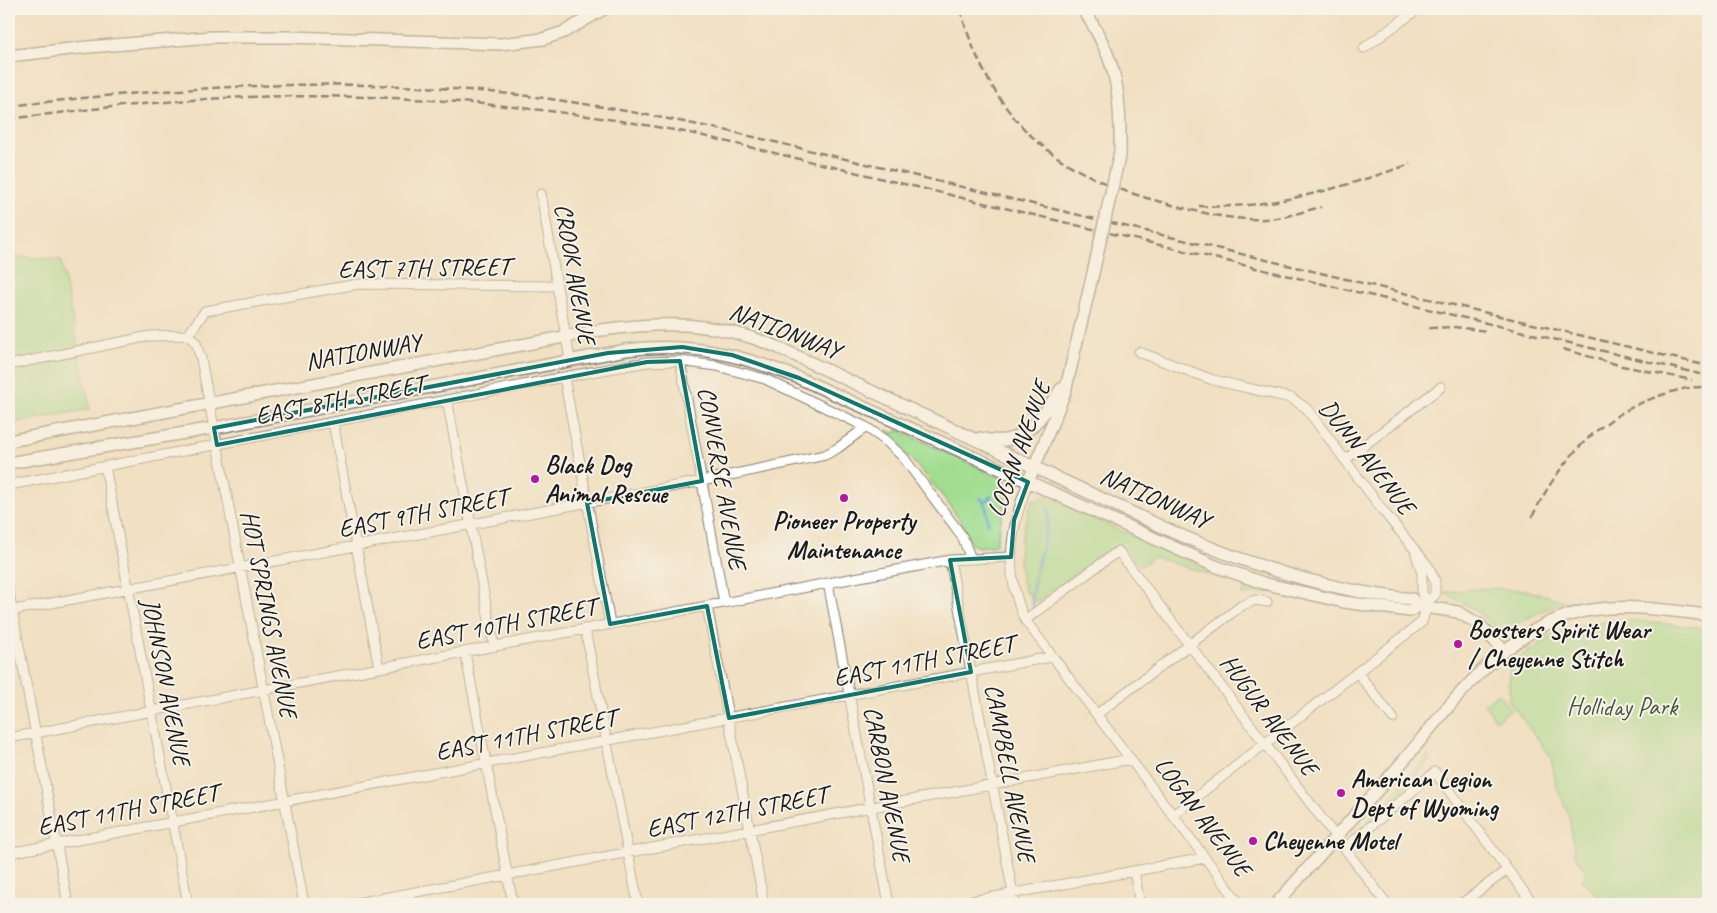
<svg xmlns="http://www.w3.org/2000/svg" width="1717" height="913" viewBox="0 0 1717 913" font-family="Caveat,sans-serif">
  <rect width="100%" height="100%" fill="#f7f3e8"/>
  <filter id="ink" filterUnits="userSpaceOnUse"><feTurbulence type="fractalNoise" baseFrequency=".02" numOctaves="2"/><feDisplacementMap in="SourceGraphic" scale="10" xChannelSelector="R" yChannelSelector="G"/><feConvolveMatrix kernelMatrix="1 2 1 2 8 2 1 2 1" color-interpolation-filters="sRGB"/></filter>
  <filter id="wash" filterUnits="userSpaceOnUse"><feTurbulence type="fractalNoise" baseFrequency=".0096" numOctaves="4" result="noise"/><feDisplacementMap in="SourceGraphic" scale="20" xChannelSelector="R" yChannelSelector="G"/><feGaussianBlur stdDeviation="1.12" result="paint"/><feColorMatrix in="noise" values="0 0 0 0 0 0 0 0 0 0 0 0 0 0 0 0 0 1.4 0 .05"/><feComposite in="paint" operator="in"/></filter>
  <g filter="url(#wash)">
    <rect width="100%" height="100%" fill="#f1e0c2"/>
    <!-- green -->
    <path fill="#a1dd91" stroke="#5e7c56" d="M 9,256 L 61,260 L 90,409 L 9,424 Z
      M 887,430 L 894,433 L 898,430 L 1007,481 L 1001,485 L 1007,491 L 996,545 L 978,547 L 971,544 C 964,516 908,451 883,434 Z
      M 1044,494 C 1119,529 1194,569 1274,590 L 1274,592 L 1241,595 L 1248,587 L 1154,557 L 1140,567 C 1132,556 1124,543 1109,550 L 1033,604 L 1029,593 L 1026,593 C 1012,559 1022,531 1033,499 L 1038,501 Z
      M 1489,588 L 1525,590 L 1569,602 L 1544,610 L 1504,630 L 1495,627 L 1472,608 L 1444,592 Z
      M 1625,620 L 1708,628 L 1708,904 L 1605,904 L 1582,879 L 1587,873 L 1575,855 L 1569,816 L 1556,785 L 1551,757 L 1509,701 L 1510,664 L 1515,660 L 1554,635 L 1590,623 Z
      M 1498,693 L 1511,710 L 1496,720 L 1484,704 Z
      M 1428,756 L 1430,759 L 1390,806 L 1366,824 Z"/>
    <g fill="none" stroke-linecap="round" stroke-linejoin="round">
      <!-- stream -->
      <path stroke="#68a7db" stroke-width="2.5" d="M 980,497 L 986,506 L 988,525
        M 984,503 L 991,496
        M 1037,617 C 1021,594 1051,537 1048,508"/>
    </g>
  </g>
  <g filter="url(#ink)">
    <g fill="none" stroke-linecap="round" stroke-linejoin="round">
      <!-- minor casing -->
      <g stroke="#867e6f" stroke-width="11">
        <path id="minor" d="M 1364,48 L 1418,9
          M 541,194 L 570,360
          M 188,335 L 196,343 L 201,359 L 304,904
          M 188,335 L 205,311 L 358,284 L 556,286
          M 1139,352 L 1213,380 L 1291,398 L 1306,408 L 1384,512 L 1429,567 L 1435,581 L 1435,595 L 1428,601
          M 680,361 L 724,603
          M 9,365 L 150,336 L 188,335
          M 564,377 L 610,624
          M 447,400 L 494,646
          M 333,422 L 379,668
          M 1345,460 L 1441,387
          M 105,466 L 188,904
          M 1028,482 C 1010,529 1003,573 1025,620 L 1240,904
          M 9,485 L 564,377 L 647,362 L 680,361 L 717,366 L 765,379 L 866,427 L 886,441 L 903,457 L 962,536 L 971,559
          M 950,560 L 1015,904
          M 828,583 L 889,904
          M 9,593 L 68,904
          M 707,606 L 764,904
          M 9,611 L 702,481 L 825,455 L 838,448 L 866,427
          M 1025,620 L 1118,551 L 1387,904
          M 585,629 L 638,904
          M 465,652 L 513,904
          M 1357,672 L 1393,718
          M 1097,714 L 1241,606 L 1255,600 L 1267,602
          M 9,738 L 950,560 L 1011,557
          M 1173,815 L 1422,622 L 1428,601 L 1422,594 L 1422,573 L 1416,554
          M 1345,848 L 1435,772 L 1533,904
          M 9,853 L 1051,657
          M 1134,871 L 1140,904
          M 351,904 L 1131,759
          M 955,904 L 1205,858
          M 1461,904 L 1507,870"/>
      </g>
      <!-- major casing -->
      <g stroke="#867e6f" stroke-width="14">
        <path id="major" d="M 1083,9 C 1117,60 1121,92 1120,152
          M 9,56 L 88,47 L 212,37 L 289,37 L 501,44 L 543,39 L 564,32 L 604,9
          M 980,438 C 1023,450 1040,419 1061,389
          M 9,441 L 601,330 C 666,321 715,321 777,347 L 1171,531 C 1248,565 1328,591 1412,599 L 1419,606
          M 9,463 L 214,428 L 626,350 C 690,342 739,354 799,378 L 1215,566 L 1263,583 L 1344,602 L 1409,611 L 1419,606 L 1458,612 L 1480,625 L 1504,651
          M 1031,475 L 1065,392 L 1094,269
          M 1276,904 C 1317,858 1358,812 1399,766 C 1447,710 1496,638 1569,615 C 1615,601 1662,610 1708,615"/>
      </g>
      <!-- minor -->
      <use href="#minor" stroke="#fff" stroke-width="9"/>
      <!-- major -->
      <use href="#major" stroke="#fff" stroke-width="11"/>
      <!-- rail -->
      <path stroke="#1c1c1c" stroke-width="2.5" stroke-dasharray="8 4" stroke-linecap="butt" d="M 960,9 C 992,119 1051,173 1161,202 C 1198,212 1238,223 1277,218 C 1292,216 1307,210 1321,207
        M 9,106 C 157,89 304,78 453,89 C 548,95 641,113 733,132 L 1708,366
        M 9,119 C 80,110 152,102 224,98 C 383,91 539,104 695,134 L 1708,376
        M 1199,206 C 1271,210 1343,187 1411,164
        M 1429,328 L 1454,327 L 1488,331
        M 1563,349 L 1622,366 L 1692,380
        M 1532,517 C 1559,462 1597,418 1656,397 C 1673,391 1689,386 1708,387"/>
      <!-- major-bridge casing -->
      <g stroke="#867e6f" stroke-width="14" stroke-linecap="butt">
        <path id="major-bridge" d="M 1094,269 L 1120,152"/>
      </g>
      <!-- major-bridge -->
      <use href="#major-bridge" stroke="#fff" stroke-width="11"/>
    </g>
  </g>
  <!-- marked area -->
  <path d="M0 0H1717V913H0ZM 682,347 L 732,355 L 799,378 L 1028,482 L 1014,520 L 1011,557 L 950,560 L 971,672 L 729,718 L 707,606 L 610,624 L 587,503 L 702,481 L 680,361 L 647,362 L 217,445 L 214,428 L 608,353 Z" fill="#f1e0c2" fill-opacity=".55" fill-rule="evenodd"/>
  <path fill="none" stroke="#0f766e" stroke-width="4" stroke-linejoin="round" d="M 682,347 L 732,355 L 799,378 L 1028,482 L 1014,520 L 1011,557 L 950,560 L 971,672 L 729,718 L 707,606 L 610,624 L 587,503 L 702,481 L 680,361 L 647,362 L 217,445 L 214,428 L 608,353 Z"/>
  <!-- markers -->
  <g fill="#b5179e" stroke="#f7f3e8" stroke-width="2">
    <circle cx="535" cy="479" r="5"/>
    <circle cx="844" cy="498" r="5"/>
    <circle cx="1458" cy="644" r="5"/>
    <circle cx="1341" cy="793" r="5"/>
    <circle cx="1253" cy="841" r="5"/>
  </g>
  <g text-anchor="middle" dominant-baseline="central" stroke-width="4" stroke-linejoin="round" paint-order="stroke">
    <!-- street labels -->
    <g font-size="25" fill="#1c1c1c" stroke="#f7f3e8">
      <text transform="translate(424 268) rotate(-1)">EAST 7TH STREET</text>
      <text transform="translate(575 274) rotate(80)">CROOK AVENUE</text>
      <text transform="translate(785 331) rotate(21)">NATIONWAY</text>
      <text transform="translate(363 352) rotate(-10)">NATIONWAY</text>
      <text transform="translate(340 400) rotate(-11)">EAST 8TH STREET</text>
      <text transform="translate(1019 449) rotate(-70)">LOGAN AVENUE</text>
      <text transform="translate(1367 457) rotate(52)">DUNN AVENUE</text>
      <text transform="translate(722 478) rotate(80)">CONVERSE AVENUE</text>
      <text transform="translate(1155 498) rotate(24)">NATIONWAY</text>
      <text transform="translate(423 513) rotate(-11)">EAST 9TH STREET</text>
      <text transform="translate(269 614) rotate(79)">HOT SPRINGS AVENUE</text>
      <text transform="translate(506 624) rotate(-11)">EAST 10TH STREET</text>
      <text transform="translate(924 661) rotate(-11)">EAST 11TH STREET</text>
      <text transform="translate(166 682) rotate(79)">JOHNSON AVENUE</text>
      <text transform="translate(1269 715) rotate(53)">HUGUR AVENUE</text>
      <text transform="translate(526 735) rotate(-11)">EAST 11TH STREET</text>
      <text transform="translate(1010 773) rotate(79)">CAMPBELL AVENUE</text>
      <text transform="translate(887 784) rotate(79)">CARBON AVENUE</text>
      <text transform="translate(128 810) rotate(-11)">EAST 11TH STREET</text>
      <text transform="translate(737 812) rotate(-11)">EAST 12TH STREET</text>
      <text transform="translate(1203 817) rotate(53)">LOGAN AVENUE</text>
    </g>
    <!-- poi labels -->
    <g font-size="25" font-weight="bold" fill="#1c1c1c" stroke="#f7f3e8" text-anchor="start">
      <text x="545" y="465">Black Dog<tspan x="545" dy="29">Animal Rescue</tspan></text>
      <text x="844" y="521" text-anchor="middle">Pioneer Property<tspan x="844" dy="29">Maintenance</tspan></text>
      <text x="1468" y="630">Boosters Spirit Wear<tspan x="1468" dy="29">/ Cheyenne Stitch</tspan></text>
      <text x="1351" y="779">American Legion<tspan x="1351" dy="29">Dept of Wyoming</tspan></text>
      <text x="1263" y="841">Cheyenne Motel</text>
    </g>
    <!-- park labels -->
    <g font-size="25" fill="#44563f" stroke="#f7f3e8">
      <text x="1622" y="707">Holliday Park</text>
    </g>
  </g>
  <!-- margin -->
  <rect width="1717" height="913" fill="none" stroke="#f7f3e8" stroke-width="30"/>
</svg>
